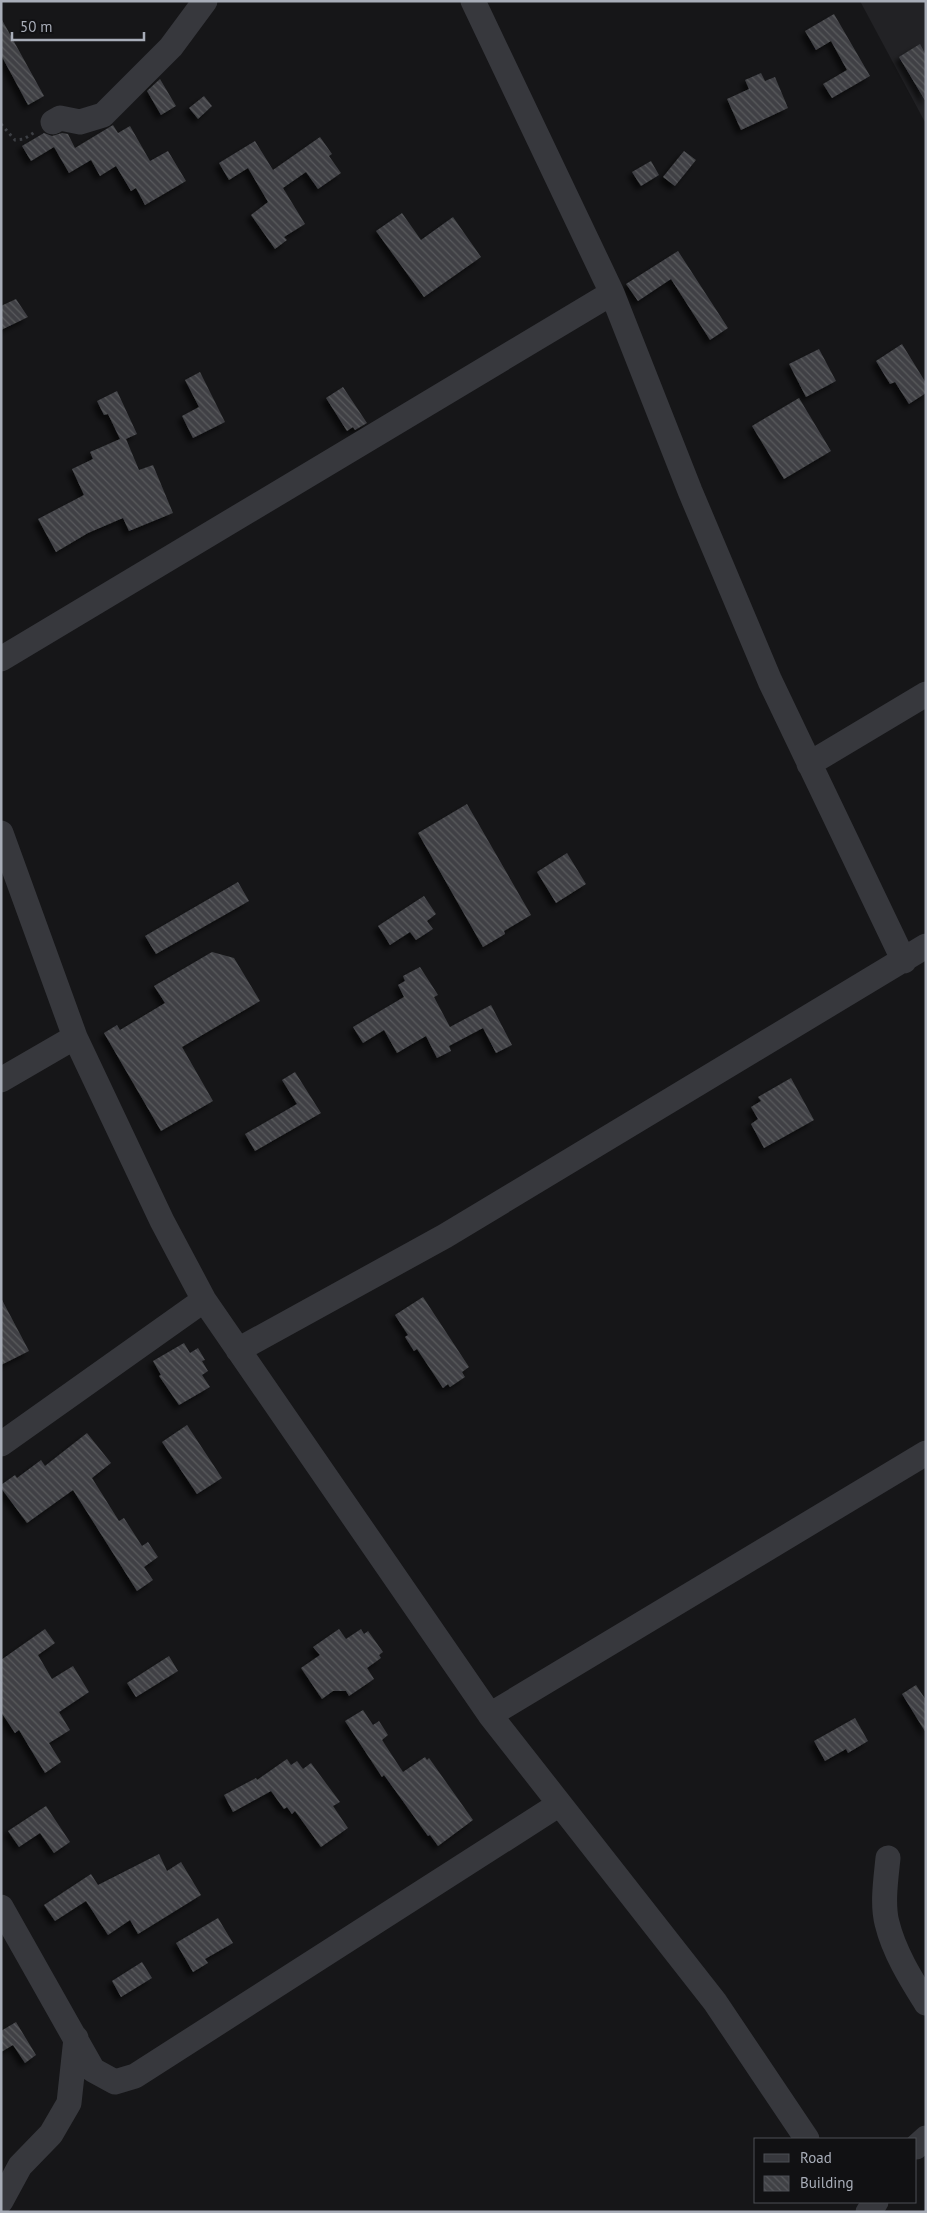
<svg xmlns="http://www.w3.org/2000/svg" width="927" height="2213" viewBox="0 0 927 2213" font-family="'PT Sans',sans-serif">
  <defs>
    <pattern id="building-back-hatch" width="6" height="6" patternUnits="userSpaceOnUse" patternTransform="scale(1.25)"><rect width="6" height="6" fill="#404145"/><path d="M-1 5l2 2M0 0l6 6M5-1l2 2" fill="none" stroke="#595a5e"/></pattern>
    <filter id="shadow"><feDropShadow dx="-4.5" dy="4.5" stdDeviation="2.5" flood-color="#0009"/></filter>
  </defs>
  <rect width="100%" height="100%" fill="#161618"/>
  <!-- built -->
  <path fill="#222225" d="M 860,1 L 926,1 L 926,124 Z"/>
  <!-- building -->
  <path fill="url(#building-back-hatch)" filter="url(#shadow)" d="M 834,14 L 870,76 L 832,98 L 823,84 L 847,70 L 831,41 L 816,50 L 805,31 Z
    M 1,18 L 44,96 L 28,105 L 1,55 Z
    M 920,44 L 926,55 L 926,102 L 899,57 Z
    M 761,73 L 765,81 L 775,77 L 788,108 L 741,130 L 727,99 L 749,89 L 745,80 Z
    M 160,79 L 176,106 L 161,115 L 147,91 Z
    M 204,96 L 212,106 L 198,119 L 189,108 Z
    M 113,125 L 118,133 L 130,126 L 150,161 L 168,151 L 186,181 L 145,205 L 136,188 L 131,191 L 116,166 L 100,176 L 91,160 L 69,173 L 54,147 L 31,161 L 22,146 L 44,133 L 52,136 L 62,133 L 68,134 L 75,148 Z
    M 320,137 L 332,154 L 329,156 L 341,173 L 318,189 L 306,172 L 283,188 L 305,224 L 284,237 L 287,240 L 275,249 L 251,215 L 268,202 L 248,168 L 229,180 L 219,163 L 255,141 L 273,170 Z
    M 684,151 L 696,160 L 675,186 L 663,177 Z
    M 651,161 L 659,175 L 641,186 L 632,172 Z
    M 402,213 L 421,240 L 453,217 L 481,257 L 424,297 L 376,231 Z
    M 678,251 L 728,328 L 710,340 L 671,279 L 638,301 L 626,284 Z
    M 16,299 L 28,317 L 1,330 L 1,306 Z
    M 902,344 L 926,383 L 926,393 L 909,404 L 895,382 L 890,384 L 876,361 Z
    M 819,349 L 836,381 L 806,397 L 789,364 Z
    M 200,372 L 225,422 L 193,438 L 182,416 L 199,407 L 185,380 Z
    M 343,387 L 367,423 L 355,430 L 353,427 L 347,431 L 326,398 Z
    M 117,391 L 137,434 L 126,439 L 139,470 L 153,465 L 173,513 L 129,531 L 123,518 L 88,533 L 56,552 L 38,519 L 84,495 L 72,469 L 93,459 L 90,452 L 120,439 L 108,414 L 104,415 L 97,401 Z
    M 799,398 L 831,451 L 784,479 L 752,426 Z
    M 467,804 L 531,915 L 504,931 L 505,934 L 483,947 L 418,833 Z
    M 567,853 L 586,884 L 556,903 L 537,872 Z
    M 238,882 L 249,901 L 156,954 L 145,936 Z
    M 424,896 L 436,914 L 427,921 L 433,929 L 416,940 L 410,932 L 390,945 L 378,926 Z
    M 212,952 L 234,958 L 260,1001 L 182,1047 L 213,1101 L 161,1131 L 104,1033 L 117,1025 L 120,1030 L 165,1003 L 154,986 Z
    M 420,967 L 438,995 L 434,997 L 450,1027 L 491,1005 L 512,1045 L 496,1053 L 483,1028 L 449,1046 L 451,1051 L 437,1058 L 426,1036 L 397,1053 L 384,1030 L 363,1043 L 353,1027 L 404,997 L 398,985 L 405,981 L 403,976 Z
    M 295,1072 L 321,1113 L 255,1151 L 245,1134 L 297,1104 L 282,1080 Z
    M 791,1078 L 814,1120 L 764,1148 L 751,1124 L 758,1119 L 751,1107 L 761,1101 L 758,1097 Z
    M 423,1297 L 469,1367 L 462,1372 L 465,1377 L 450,1387 L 448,1384 L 443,1388 L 417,1349 L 414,1351 L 405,1337 L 408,1335 L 395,1315 Z
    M 1,1298 L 29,1351 L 1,1365 Z
    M 184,1343 L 190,1353 L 198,1348 L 205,1360 L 202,1361 L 208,1371 L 202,1375 L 210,1387 L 179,1405 L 159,1376 L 161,1375 L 153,1361 Z
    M 187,1425 L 222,1478 L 197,1494 L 162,1442 Z
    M 87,1433 L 111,1463 L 92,1478 L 119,1521 L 124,1518 L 142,1546 L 148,1542 L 158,1557 L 144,1567 L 153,1580 L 137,1591 L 73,1490 L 27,1523 L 1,1488 L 1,1485 L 15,1475 L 17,1478 L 41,1460 L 45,1466 Z
    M 45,1629 L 55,1643 L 38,1655 L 52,1679 L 73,1666 L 89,1692 L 59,1712 L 70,1730 L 49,1743 L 61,1762 L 45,1773 L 19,1730 L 15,1733 L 1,1712 L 1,1660 Z
    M 339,1629 L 346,1639 L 361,1629 L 364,1634 L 368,1631 L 383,1652 L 379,1655 L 381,1658 L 367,1668 L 374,1679 L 349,1696 L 346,1691 L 333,1691 L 322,1699 L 301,1668 L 320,1655 L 313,1647 Z
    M 169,1656 L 178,1671 L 136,1697 L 127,1683 Z
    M 916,1685 L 926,1700 L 926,1733 L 902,1694 Z
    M 363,1710 L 373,1725 L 379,1721 L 388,1735 L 382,1740 L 403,1772 L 425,1757 L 427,1760 L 429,1758 L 473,1820 L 438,1846 L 430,1835 L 428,1836 L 384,1775 L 382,1777 L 345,1721 Z
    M 855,1718 L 868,1741 L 848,1753 L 846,1749 L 825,1761 L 814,1741 Z
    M 287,1759 L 291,1765 L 297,1761 L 303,1769 L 311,1763 L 340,1802 L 333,1806 L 348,1828 L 321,1847 L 295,1811 L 292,1814 L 287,1807 L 284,1809 L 271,1791 L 233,1812 L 224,1795 L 256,1778 L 257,1780 Z
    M 46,1806 L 70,1842 L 54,1853 L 40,1833 L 19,1847 L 8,1831 Z
    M 159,1854 L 167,1871 L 181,1862 L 201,1895 L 138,1934 L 130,1920 L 108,1935 L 86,1901 L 55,1921 L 44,1905 L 91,1874 L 98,1885 Z
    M 218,1918 L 233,1943 L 205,1959 L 208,1963 L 193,1972 L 176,1943 Z
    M 142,1962 L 152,1978 L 121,1997 L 112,1981 Z
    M 16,2022 L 36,2055 L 25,2063 L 13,2045 L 1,2052 L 1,2031 Z"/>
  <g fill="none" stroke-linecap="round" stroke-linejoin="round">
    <!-- path -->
    <path stroke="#3d3f44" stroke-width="3" stroke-dasharray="2.5 4" stroke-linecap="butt" d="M 1,124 L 15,140 L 24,139 L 35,132"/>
    <!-- minor -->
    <path stroke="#37383d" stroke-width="25" d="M 473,1 L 612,293 L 690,491 L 770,681 L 904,961
      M 53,122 L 60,118 L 80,122 L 103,115 L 171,47 L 205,1
      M 1,659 L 612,293
      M 809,764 L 926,694
      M 1,833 L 75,1037 L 162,1221 L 204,1300 L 490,1715 L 715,2002 L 807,2139
      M 1,1080 L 75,1037
      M 238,1350 L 445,1236 L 926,946
      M 1,1444 L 204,1300
      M 490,1715 L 926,1453
      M 888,1858 C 886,1878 882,1904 887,1923 C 894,1952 911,1979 926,2003
      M 1,1907 L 93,2070 L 115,2082 L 135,2076 L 558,1805
      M 916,2147 L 926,2138
      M 1,2201 L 20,2166 L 51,2134 L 69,2103 L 76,2038
      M 868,2212 L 876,2202"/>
  </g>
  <!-- border -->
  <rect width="927" height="2213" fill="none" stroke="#a8adb8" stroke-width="5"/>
  <!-- legend -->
  <rect x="754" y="2138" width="162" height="65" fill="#111113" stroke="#4d4f55"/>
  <rect x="764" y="2154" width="25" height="8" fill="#37383d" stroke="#4d4f55"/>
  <text x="800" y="2163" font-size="15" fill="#a8adb8">Road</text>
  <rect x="764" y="2176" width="25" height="15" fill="url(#building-back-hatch)" stroke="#4d4f55"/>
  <text x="800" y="2188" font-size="15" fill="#a8adb8">Building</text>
  <!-- scale -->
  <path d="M12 32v8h132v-8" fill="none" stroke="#a8adb8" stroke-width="2.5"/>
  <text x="20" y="32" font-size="15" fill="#a8adb8" stroke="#111113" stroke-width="4" paint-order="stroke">50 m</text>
</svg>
